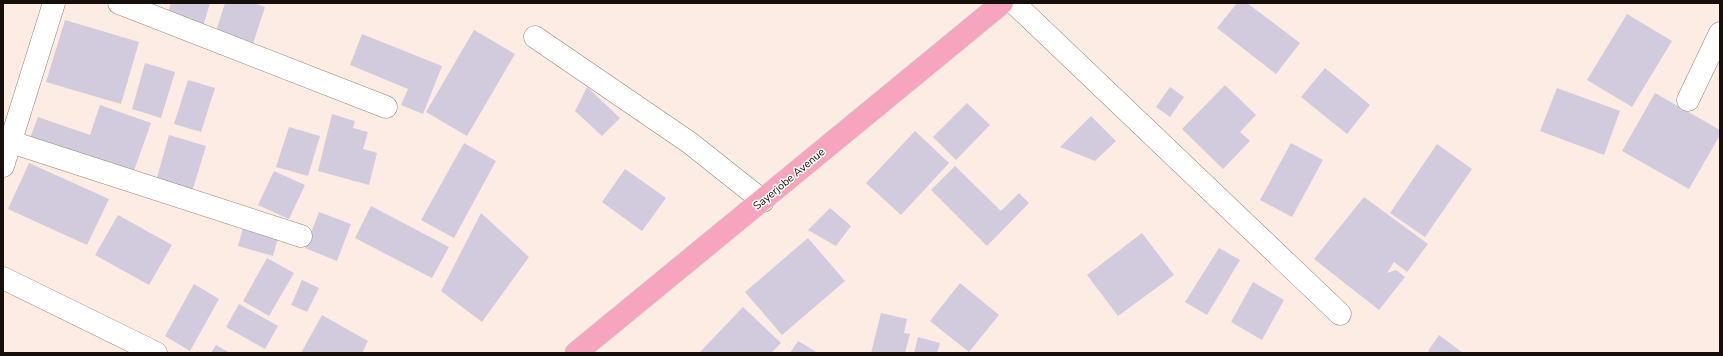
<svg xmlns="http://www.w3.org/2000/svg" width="1723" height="356" viewBox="0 0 1723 356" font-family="'Nunito Sans',sans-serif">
  <rect width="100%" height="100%" fill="#fdece4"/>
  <!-- building -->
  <path fill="#d2cbde" d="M 171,3 L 210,3 L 201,33 L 165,22 Z
    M 225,3 L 253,3 L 265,7 L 249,56 L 212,44 Z
    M 1237,3 L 1247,3 L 1300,43 L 1276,74 L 1217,28 Z
    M 1627,14 L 1672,41 L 1632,107 L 1587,80 Z
    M 65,20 L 139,42 L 121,104 L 46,82 Z
    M 474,30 L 515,54 L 467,136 L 426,112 Z
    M 362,34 L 442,66 L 423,114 L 401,105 L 408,89 L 350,65 Z
    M 145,63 L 175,72 L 161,118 L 132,109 Z
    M 1325,68 L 1370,105 L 1347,134 L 1301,97 Z
    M 188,80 L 215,88 L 201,132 L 174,124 Z
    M 1225,85 L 1256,115 L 1240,132 L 1250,141 L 1223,169 L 1182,129 Z
    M 587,87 L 620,118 L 602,136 L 575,111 Z
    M 1170,87 L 1184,97 L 1170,117 L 1156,107 Z
    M 1557,88 L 1620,111 L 1604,155 L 1540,131 Z
    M 1655,93 L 1720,130 L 1720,135 L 1689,189 L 1622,151 Z
    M 967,103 L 990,125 L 956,160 L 933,137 Z
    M 100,105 L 151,123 L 131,179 L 28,143 L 38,117 L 90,135 Z
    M 332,114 L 355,121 L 353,128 L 368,132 L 363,149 L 377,153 L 369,185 L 318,171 Z
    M 1091,116 L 1116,141 L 1095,161 L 1060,147 Z
    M 289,127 L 320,136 L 308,176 L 276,167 Z
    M 915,131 L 949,163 L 901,215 L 866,183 Z
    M 169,135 L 206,146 L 192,192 L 156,181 Z
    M 464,143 L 496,161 L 454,238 L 421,220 Z
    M 1291,143 L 1323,160 L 1292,217 L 1260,200 Z
    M 1437,144 L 1472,169 L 1425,237 L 1390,213 Z
    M 29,163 L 109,199 L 87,245 L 8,209 Z
    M 955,166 L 1001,211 L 1019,193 L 1029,203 L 987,246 L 931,190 Z
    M 625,169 L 666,198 L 642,231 L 602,202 Z
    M 274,171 L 305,185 L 289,219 L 258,205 Z
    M 1364,197 L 1428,244 L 1407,272 L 1394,262 L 1387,273 L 1396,270 L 1405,277 L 1379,310 L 1314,259 Z
    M 371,206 L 449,247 L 432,278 L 355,238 Z
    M 830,208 L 851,226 L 836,246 L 808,230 Z
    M 319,212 L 351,224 L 337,261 L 305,248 Z
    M 481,213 L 529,257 L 482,322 L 441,291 Z
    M 118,215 L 172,245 L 149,285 L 95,255 Z
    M 243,228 L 278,238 L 273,256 L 238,246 Z
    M 1142,233 L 1174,275 L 1118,316 L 1087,275 Z
    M 808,238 L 845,281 L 782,335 L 745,292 Z
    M 1219,248 L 1240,260 L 1207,315 L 1185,302 Z
    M 267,258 L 294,273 L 269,316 L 243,301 Z
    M 302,280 L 319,288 L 307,312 L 291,305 Z
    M 1253,282 L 1284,300 L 1262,340 L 1231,322 Z
    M 960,283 L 999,315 L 969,352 L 930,321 Z
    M 194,284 L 219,299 L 190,351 L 165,336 Z
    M 239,304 L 278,326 L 265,349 L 226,327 Z
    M 743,307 L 781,343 L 771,353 L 699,353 Z
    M 881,313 L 907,319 L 904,333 L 910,334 L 905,353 L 871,353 Z
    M 322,315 L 368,341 L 362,353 L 301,353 Z
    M 1439,335 L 1463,353 L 1431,353 L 1428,351 Z
    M 918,337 L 940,343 L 937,353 L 914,353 Z
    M 798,341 L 818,353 L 790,353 Z
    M 216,345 L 230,353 L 211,353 Z"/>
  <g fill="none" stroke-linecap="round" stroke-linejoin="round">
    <!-- minor casing -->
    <g stroke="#958279" stroke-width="23">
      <path id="minor" d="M 119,3 L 386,107
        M 1014,3 L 1340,314
        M 535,37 L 690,143 L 763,201
        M 1688,100 L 1720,33
        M 11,142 L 301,236
        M 3,166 L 54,3
        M 3,278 L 156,353"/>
    </g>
    <!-- major casing -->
    <g stroke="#d0cfce" stroke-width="23">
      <path id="major" d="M 576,353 L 1002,3"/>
    </g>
    <!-- minor -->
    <use href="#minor" stroke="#fff" stroke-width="22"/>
    <!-- major -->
    <use href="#major" stroke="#f7a5bf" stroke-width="22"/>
  </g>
  <g text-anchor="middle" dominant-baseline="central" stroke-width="3" stroke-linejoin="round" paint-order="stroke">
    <!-- street labels -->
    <g font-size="11" fill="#150e0b" stroke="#fff">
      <text transform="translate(789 179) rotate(-40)">Sayerjobe Avenue</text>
    </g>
  </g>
  <!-- border -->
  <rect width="1723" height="356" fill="none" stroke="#150e0b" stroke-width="8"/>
</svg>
